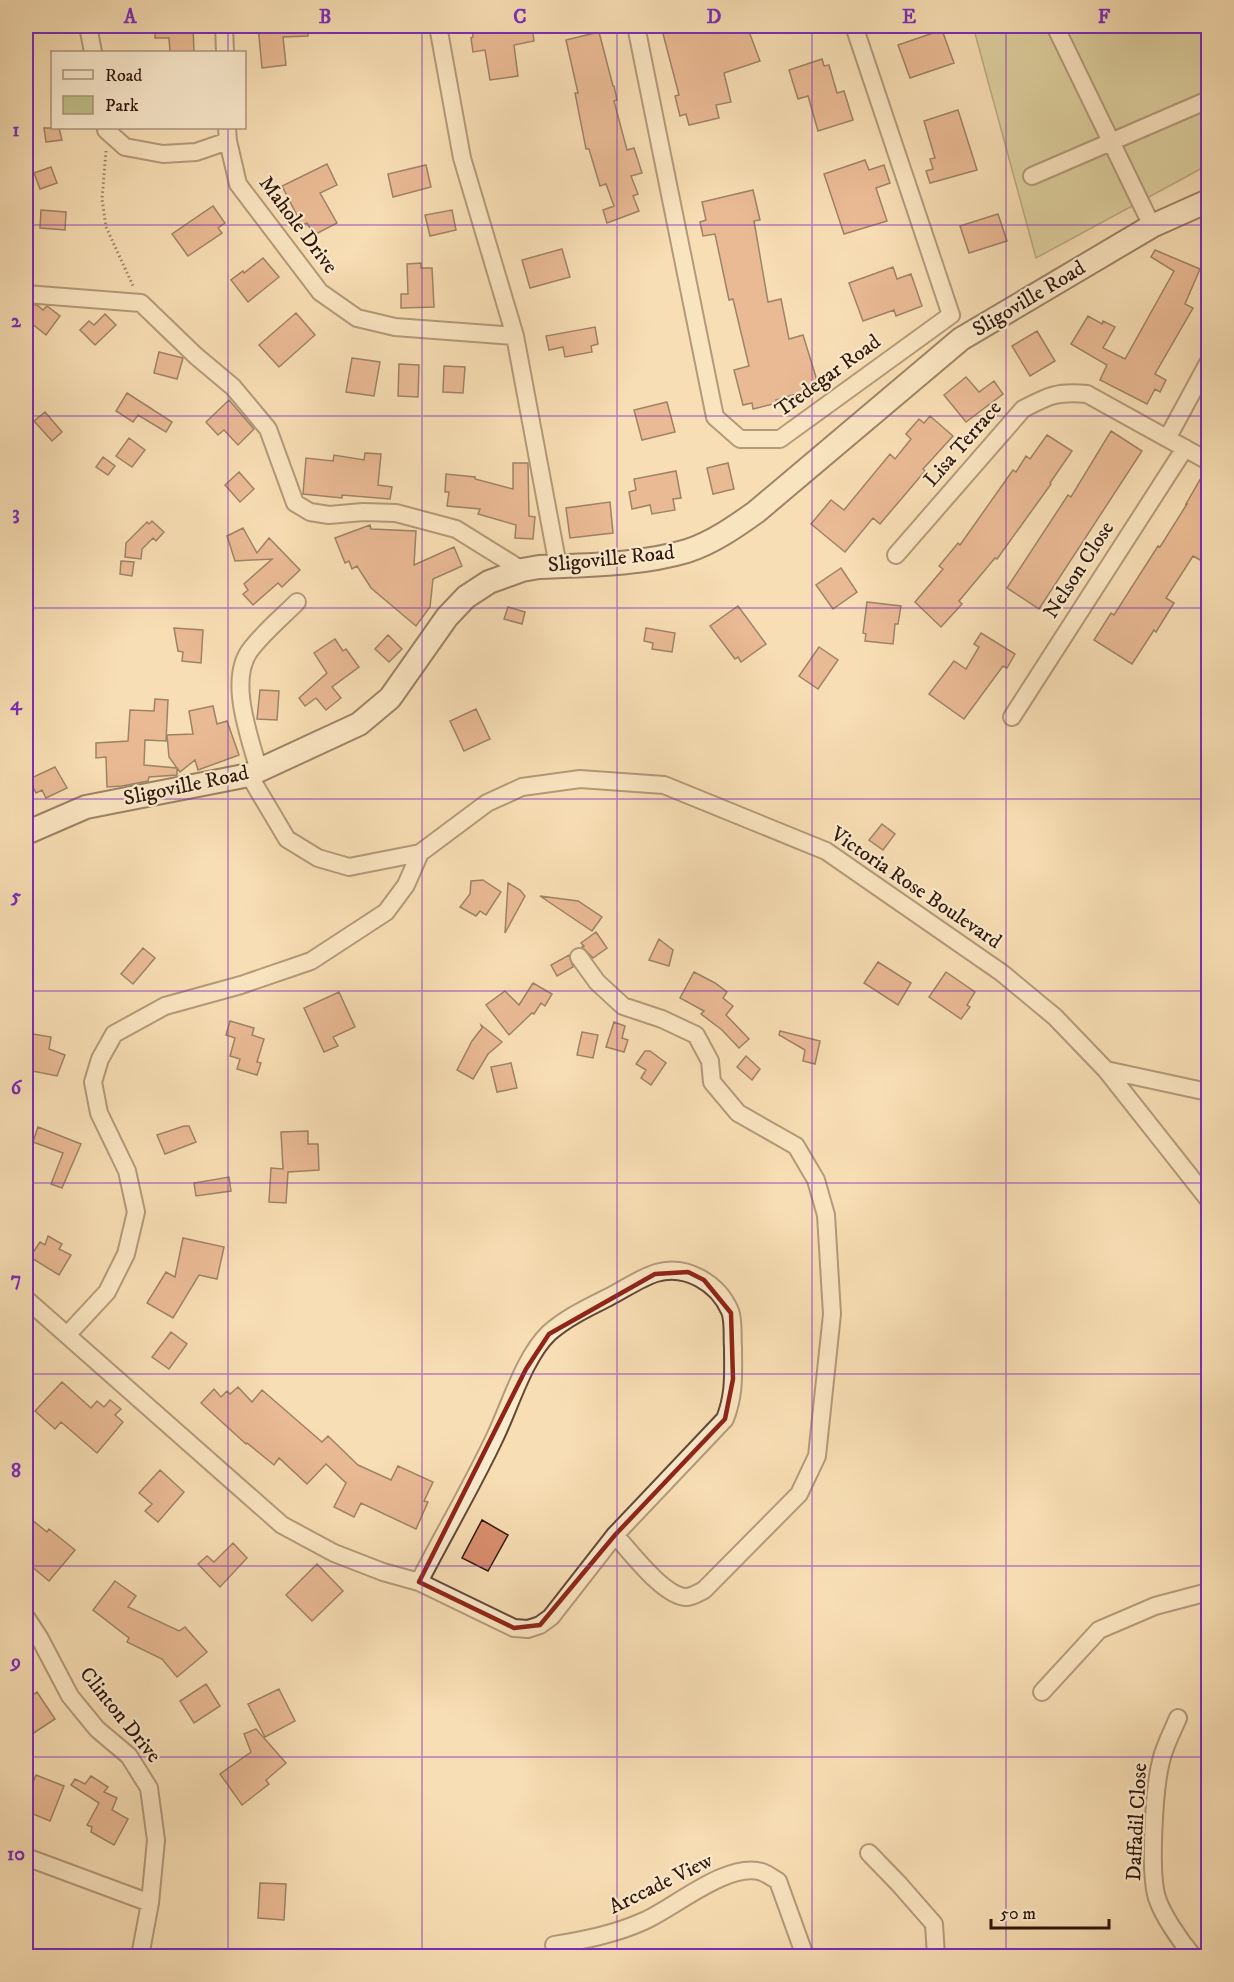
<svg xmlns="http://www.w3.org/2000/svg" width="1234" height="1982" viewBox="0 0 1234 1982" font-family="'IM FELL DW Pica',serif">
  <rect width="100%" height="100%" fill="#f8deb4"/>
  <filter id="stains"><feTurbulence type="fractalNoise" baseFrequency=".00333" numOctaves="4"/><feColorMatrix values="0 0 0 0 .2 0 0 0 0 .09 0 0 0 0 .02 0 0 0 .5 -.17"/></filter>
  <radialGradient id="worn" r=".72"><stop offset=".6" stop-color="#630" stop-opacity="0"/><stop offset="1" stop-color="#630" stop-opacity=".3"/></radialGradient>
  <!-- green -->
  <path fill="#c0c08b" stroke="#786b4a" stroke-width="1.5" d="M 973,26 L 1208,26 L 1208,165 L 1036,258 Z"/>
  <!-- building -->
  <path fill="#da8f6e" stroke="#311609" stroke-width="1.5" d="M 155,26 L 193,26 L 194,52 L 170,52 L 169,38 L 155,38 Z
    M 258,26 L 308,26 L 308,36 L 283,37 L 286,65 L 262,68 Z
    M 489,26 L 532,26 L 534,41 L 514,45 L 518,76 L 490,80 L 485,50 L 473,52 L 471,38 L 473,37 L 472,28 Z
    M 661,26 L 699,26 L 701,31 L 718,26 L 747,26 L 760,61 L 724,73 L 731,102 L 716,105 L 719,118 L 689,125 L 686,114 L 680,116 L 675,96 L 679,95 Z
    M 942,30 L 954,63 L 910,78 L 898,45 Z
    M 599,32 L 613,86 L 614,86 L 617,100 L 614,101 L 627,150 L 634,148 L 642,173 L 631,176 L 638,194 L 633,196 L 639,211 L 607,223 L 603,210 L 614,206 L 606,184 L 600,186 L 589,149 L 586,149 L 575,93 L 578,93 L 566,40 Z
    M 822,59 L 824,66 L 829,65 L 837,93 L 844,91 L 853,120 L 818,131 L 808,96 L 798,99 L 789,70 Z
    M 958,110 L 977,170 L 930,183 L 926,171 L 933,169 L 930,159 L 935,158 L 924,121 Z
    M 44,128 L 59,128 L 62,140 L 46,142 Z
    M 865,160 L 869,170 L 884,165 L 890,183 L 876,188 L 887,221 L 844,234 L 824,174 Z
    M 327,164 L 337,185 L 320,193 L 337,223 L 314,235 L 307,223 L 302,225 L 282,186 Z
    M 426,165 L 431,187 L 393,197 L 388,174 Z
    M 51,167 L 57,183 L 40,189 L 34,173 Z
    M 753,190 L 760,220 L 754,221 L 768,302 L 781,299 L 789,339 L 803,335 L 819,387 L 776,400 L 777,403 L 753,409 L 752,403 L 743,405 L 734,370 L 749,366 L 733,299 L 729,300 L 715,234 L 703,236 L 700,222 L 706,220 L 702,202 Z
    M 213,206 L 225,223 L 218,228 L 222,233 L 188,256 L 172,234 Z
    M 41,210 L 66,212 L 65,230 L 40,228 Z
    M 452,210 L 456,230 L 430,236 L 425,215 Z
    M 998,214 L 1007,241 L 969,253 L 960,226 Z
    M 562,249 L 570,277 L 530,288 L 522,260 Z
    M 1155,250 L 1200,269 L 1185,304 L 1193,308 L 1155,374 L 1166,380 L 1160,392 L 1155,389 L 1147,404 L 1100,380 L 1107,365 L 1071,344 L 1088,316 L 1102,324 L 1103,321 L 1115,327 L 1103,348 L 1125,359 L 1174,271 L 1151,257 Z
    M 263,258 L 279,277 L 248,302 L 231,280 L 243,271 L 244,273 Z
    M 421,263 L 421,268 L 432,268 L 434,307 L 401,308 L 401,294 L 408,294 L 407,264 Z
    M 893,267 L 897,279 L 911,274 L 922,306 L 896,316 L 894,310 L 863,321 L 849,283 Z
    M 33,305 L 37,305 L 43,310 L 47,306 L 60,316 L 46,335 L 26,319 L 26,314 Z
    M 296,313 L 315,335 L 279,367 L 259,345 Z
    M 105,314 L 116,325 L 95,345 L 80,330 L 89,321 L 94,325 Z
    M 595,327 L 598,344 L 591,346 L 592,352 L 565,357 L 563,347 L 549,350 L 546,336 Z
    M 1037,331 L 1055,361 L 1030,376 L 1012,346 Z
    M 159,352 L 183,358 L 177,379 L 154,373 Z
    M 352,358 L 380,362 L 374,396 L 346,392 Z
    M 399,364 L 419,365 L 418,397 L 398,396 Z
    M 444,366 L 465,367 L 463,393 L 443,392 Z
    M 966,377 L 979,392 L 994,381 L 1003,394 L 966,422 L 944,395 Z
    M 127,393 L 172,422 L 166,432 L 138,415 L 133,422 L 116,411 Z
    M 229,400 L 254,429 L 238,445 L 224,430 L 218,435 L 206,422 Z
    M 667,402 L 675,432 L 642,440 L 634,410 Z
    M 45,412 L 62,432 L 52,441 L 34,421 Z
    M 930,416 L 953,436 L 923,469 L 925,471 L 880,524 L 873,518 L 845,552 L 811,524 L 831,500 L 844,510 L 890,454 L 895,459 L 911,439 L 906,434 L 919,419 L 924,423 Z
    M 1111,431 L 1142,451 L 1039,609 L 1007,588 L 1068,495 L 1071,497 Z
    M 1047,435 L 1072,451 L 1050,483 L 1051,484 L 997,559 L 995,558 L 959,601 L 962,604 L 941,627 L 915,602 L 943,569 L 939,566 L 958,543 L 960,545 L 1013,470 L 1016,472 L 1026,456 L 1030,459 Z
    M 129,438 L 145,450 L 132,467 L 116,456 Z
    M 365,453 L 381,454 L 378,485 L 392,487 L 390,499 L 342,495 L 342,498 L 303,494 L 306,458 L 333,461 L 334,455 L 364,460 Z
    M 103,457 L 115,466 L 108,475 L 96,467 Z
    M 513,463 L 528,463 L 529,516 L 535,517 L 533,539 L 515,538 L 516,525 L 478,514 L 480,509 L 447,506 L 449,492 L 445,492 L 446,474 L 475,477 L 475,479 L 513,489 Z
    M 728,463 L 734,489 L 713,494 L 707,468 Z
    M 676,471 L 681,498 L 673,499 L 675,510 L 652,514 L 650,505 L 632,509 L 629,492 L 636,490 L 634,479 Z
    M 1205,471 L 1209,471 L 1209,551 L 1202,561 L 1193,556 L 1166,598 L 1174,603 L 1156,632 L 1154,630 L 1132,664 L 1094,640 L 1111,613 L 1114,615 L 1158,546 L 1160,547 L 1187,504 L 1186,504 Z
    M 239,472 L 254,489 L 240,502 L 225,485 Z
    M 610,502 L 613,533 L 570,538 L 566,508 Z
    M 152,521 L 164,532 L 156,541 L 153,538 L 142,549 L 141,559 L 125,557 L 126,543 L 147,522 L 149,524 Z
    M 370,525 L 371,529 L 416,531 L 414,565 L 454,547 L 462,566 L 433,579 L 430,607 L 416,626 L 371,588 L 357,566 L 352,569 L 349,561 L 345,563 L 335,538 Z
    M 243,528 L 257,553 L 269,538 L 300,570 L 282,587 L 278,583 L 253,605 L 243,594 L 248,590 L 244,584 L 272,559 L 235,561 L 227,536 Z
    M 121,561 L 134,562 L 132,576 L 120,574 Z
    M 841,568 L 857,592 L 833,609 L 816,585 Z
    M 867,602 L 901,606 L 898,624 L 895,624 L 893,644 L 865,641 L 866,634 L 863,633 Z
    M 738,606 L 766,644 L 741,662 L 738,657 L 735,659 L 710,626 Z
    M 508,607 L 525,612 L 522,624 L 504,619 Z
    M 174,628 L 203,630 L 201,663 L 182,661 L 183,652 L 178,651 Z
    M 646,628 L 675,633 L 672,652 L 652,649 L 653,643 L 644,641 Z
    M 981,633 L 1015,654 L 1007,668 L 1003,666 L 964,719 L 929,694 L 954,661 L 966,669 L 979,647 L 974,644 Z
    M 388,635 L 402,649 L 389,662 L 375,649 Z
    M 335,639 L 343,651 L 346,649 L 359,667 L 332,687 L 341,698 L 326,710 L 316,698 L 305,706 L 299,698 L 327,673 L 314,653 Z
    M 819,647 L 838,660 L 818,689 L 799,676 Z
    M 260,690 L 279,691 L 277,720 L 257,719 Z
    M 155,699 L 168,700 L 166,741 L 145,740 L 144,765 L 177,768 L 169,757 L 167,735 L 193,734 L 189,711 L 213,706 L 217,724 L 227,721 L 239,755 L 198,770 L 195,760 L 180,772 L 177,768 L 177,775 L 149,777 L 148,781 L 122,786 L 107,787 L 106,757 L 96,758 L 96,743 L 128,741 L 130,710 L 154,711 Z
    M 476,709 L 490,739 L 464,751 L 450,721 Z
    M 55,767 L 67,788 L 46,798 L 42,790 L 36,793 L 29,779 Z
    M 882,824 L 895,834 L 883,850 L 869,840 Z
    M 483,880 L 501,892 L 486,915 L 480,911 L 476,916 L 460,907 L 470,894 L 471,881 Z
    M 508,883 L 520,890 L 525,896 L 505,933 Z
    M 540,896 L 578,901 L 602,917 L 592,931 Z
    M 596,932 L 607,948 L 593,958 L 582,947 L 584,946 L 581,943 Z
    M 659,939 L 673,950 L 669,966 L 649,960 Z
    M 143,948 L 155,958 L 133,984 L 121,974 Z
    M 569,955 L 573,967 L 557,976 L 551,965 Z
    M 878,962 L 911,983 L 898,1005 L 864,983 Z
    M 694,972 L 715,983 L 727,992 L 723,998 L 733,1006 L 726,1015 L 749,1039 L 739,1048 L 722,1030 L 701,1014 L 704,1011 L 680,998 Z
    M 946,972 L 975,992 L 967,1005 L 970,1007 L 961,1019 L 929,997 Z
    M 533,983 L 552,994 L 545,1006 L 541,1003 L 534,1014 L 532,1013 L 509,1035 L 486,1005 L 505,991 L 519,1005 Z
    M 339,992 L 355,1027 L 333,1037 L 338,1046 L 324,1052 L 304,1008 Z
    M 230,1021 L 254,1028 L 252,1035 L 264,1039 L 257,1062 L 261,1063 L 257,1075 L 237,1069 L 240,1059 L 230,1056 L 235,1038 L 226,1035 Z
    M 614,1022 L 625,1026 L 622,1038 L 628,1040 L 624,1052 L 606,1047 Z
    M 481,1025 L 502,1042 L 488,1054 L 473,1079 L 457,1070 L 472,1041 L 482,1028 Z
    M 780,1031 L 820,1041 L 815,1064 L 803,1061 L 805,1050 L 779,1035 Z
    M 582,1032 L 598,1035 L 593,1058 L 577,1055 Z
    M 33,1034 L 51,1037 L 49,1049 L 65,1055 L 57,1076 L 27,1070 Z
    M 645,1051 L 650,1051 L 666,1063 L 651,1085 L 641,1078 L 646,1070 L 636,1064 Z
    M 746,1056 L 760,1069 L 752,1080 L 737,1067 Z
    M 511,1063 L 517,1088 L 497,1092 L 491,1067 Z
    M 184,1126 L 189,1126 L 196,1142 L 165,1154 L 157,1135 Z
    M 38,1127 L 81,1144 L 62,1188 L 51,1184 L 63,1153 L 33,1142 Z
    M 308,1131 L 308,1144 L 318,1144 L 319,1170 L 288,1172 L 286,1203 L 269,1202 L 271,1168 L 283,1169 L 281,1132 Z
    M 229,1177 L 231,1191 L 196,1196 L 194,1183 Z
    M 48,1236 L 62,1244 L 59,1249 L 71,1255 L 59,1275 L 30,1257 L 40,1242 L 45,1245 Z
    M 183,1238 L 224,1247 L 217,1279 L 199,1275 L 173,1318 L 147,1303 L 166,1272 L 175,1277 Z
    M 171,1332 L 187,1344 L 169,1369 L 152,1357 Z
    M 62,1382 L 91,1408 L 97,1401 L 104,1407 L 110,1400 L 121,1409 L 115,1415 L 123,1422 L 97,1453 L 61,1422 L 55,1429 L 35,1411 Z
    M 238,1387 L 252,1402 L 262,1390 L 322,1442 L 328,1436 L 358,1465 L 391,1480 L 398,1466 L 433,1482 L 424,1501 L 428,1502 L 416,1529 L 361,1503 L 354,1517 L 334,1507 L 346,1483 L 326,1464 L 307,1484 L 279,1458 L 274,1465 L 247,1443 L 246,1444 L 201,1403 L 214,1389 L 221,1397 L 227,1391 L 230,1394 Z
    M 160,1470 L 184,1492 L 158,1522 L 145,1511 L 152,1504 L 139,1493 Z
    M 26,1515 L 47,1532 L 49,1529 L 75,1550 L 49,1581 L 26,1562 Z
    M 482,1520 L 508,1535 L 488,1571 L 462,1558 Z
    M 233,1543 L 247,1558 L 220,1587 L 198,1564 L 207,1556 L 214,1562 Z
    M 317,1564 L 343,1591 L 312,1621 L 286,1595 Z
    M 115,1581 L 136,1596 L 128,1607 L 179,1631 L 185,1627 L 207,1652 L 177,1677 L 162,1659 L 127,1642 L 129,1638 L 93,1610 Z
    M 206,1684 L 220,1706 L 194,1723 L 180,1701 Z
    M 279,1689 L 295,1721 L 265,1737 L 248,1704 Z
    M 37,1692 L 55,1719 L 26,1738 L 26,1700 Z
    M 256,1729 L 286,1763 L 266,1780 L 269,1784 L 242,1805 L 220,1774 L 251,1752 L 244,1734 Z
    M 36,1775 L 64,1786 L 50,1821 L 26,1811 L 26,1799 Z
    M 91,1776 L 108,1787 L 104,1792 L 117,1798 L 112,1810 L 128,1819 L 114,1845 L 91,1832 L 92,1827 L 87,1825 L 99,1803 L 71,1785 L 75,1779 L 85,1784 Z
    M 260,1883 L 286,1884 L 284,1920 L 258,1918 Z"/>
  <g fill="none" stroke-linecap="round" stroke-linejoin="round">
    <!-- street casing -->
    <g stroke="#634834" stroke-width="20">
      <path id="street" d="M 88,26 L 93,52
        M 224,26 L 225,52
        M 438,26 L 462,158 L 515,336 L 558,566
        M 636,26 L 715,417 L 740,439 L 780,439 L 951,315 L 854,26
        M 1055,26 L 1152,226
        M 106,128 L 106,130 L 125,147 L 163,154 L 196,152 L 228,141
        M 227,128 L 228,141 L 238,184 L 320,292 L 357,318 L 395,327 L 515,336
        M 1032,176 L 1208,100
        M 26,294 L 141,303 L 196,356 L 233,387 L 268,429 L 295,503 L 310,512 L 329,515 L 363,512 L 396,513 L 456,529 L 522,570
        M 1168,437 L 1208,363
        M 896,555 L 1023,409 C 1048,396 1057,391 1087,394 L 1208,461
        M 1012,717 L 1185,448
        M 259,771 C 250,738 227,679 251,649 C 264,632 282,617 297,602
        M 249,775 L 287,839 L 318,858 L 349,867 L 420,853 L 487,803 L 522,787 L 580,779 L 664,785 L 826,851 L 1002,973 L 1055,1017 L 1106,1070 L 1208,1199
        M 579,957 L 597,982 L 623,1006 L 662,1019 L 696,1035 L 710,1061 L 712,1082 L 738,1113 L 796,1146 L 816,1180 L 826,1215 L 832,1314 L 817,1456 L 799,1494 L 704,1590 C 698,1593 692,1597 686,1597 C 663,1596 630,1551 615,1535
        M 1106,1070 L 1208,1092
        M 26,1299 L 282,1525 L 334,1553 L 383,1572 L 419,1582 L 514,1628 L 528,1629 L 540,1625 L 551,1617 L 615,1535 L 725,1419 C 735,1393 733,1374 733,1347 C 732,1336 734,1321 730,1311 C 718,1283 686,1264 656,1273 C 640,1278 623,1290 607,1298 C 587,1308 566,1318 549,1333 C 524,1357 510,1406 495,1437 C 472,1486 444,1533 419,1582
        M 68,1334 L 107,1292 L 126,1254 L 136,1212 L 127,1171 L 99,1113 L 93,1082 L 100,1059 L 114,1034 L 165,1006 L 241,985 L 311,961 L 386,912 L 406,885 L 420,853
        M 26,1617 L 39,1637 L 70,1696 L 97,1729 L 129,1756 L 149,1788 L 156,1840 L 150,1903 L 140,1956
        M 1042,1692 L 1099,1630 L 1155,1606 L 1208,1592
        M 1178,1718 C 1172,1732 1164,1747 1161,1761 C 1154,1789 1149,1872 1157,1898 C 1163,1916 1181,1942 1193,1956
        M 869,1853 L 899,1884 L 934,1924 L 936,1956
        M 26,1857 L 150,1903
        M 554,1945 C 585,1940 615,1934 644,1921 C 674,1908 728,1861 762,1872 C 767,1874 773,1878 778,1881 L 805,1956"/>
    </g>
    <!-- secondary casing -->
    <g stroke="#311609" stroke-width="26">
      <path id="secondary" d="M 26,833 L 86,807 L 249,775 L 359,724 L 390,698 L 447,617 L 466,597 L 489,582 L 522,570 L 539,567 C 587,565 640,565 687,551 C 712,543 735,527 756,512 L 961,339 L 1152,226 L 1208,201"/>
    </g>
    <!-- path -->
    <path stroke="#311609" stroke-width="3" stroke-dasharray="1.5 3" stroke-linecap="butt" d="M 106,151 L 102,199 L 106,227 L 134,288"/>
    <!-- street -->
    <use href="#street" stroke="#faeace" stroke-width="16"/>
    <!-- secondary -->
    <use href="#secondary" stroke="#faeace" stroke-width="22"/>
  </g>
  <!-- marked area -->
  <path d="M0 0H1234V1982H0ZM 688,1272 L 704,1280 L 731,1313 L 733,1379 L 725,1419 L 615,1535 L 540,1625 L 514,1628 L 419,1582 L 526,1369 L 549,1334 L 655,1274 Z" fill="#f8deb4" fill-opacity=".55" fill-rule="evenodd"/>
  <path fill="none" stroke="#8f2418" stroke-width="4.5" stroke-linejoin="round" d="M 688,1272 L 704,1280 L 731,1313 L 733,1379 L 725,1419 L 615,1535 L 540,1625 L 514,1628 L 419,1582 L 526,1369 L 549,1334 L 655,1274 Z"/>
  <!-- grid -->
  <path fill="none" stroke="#7b2cbf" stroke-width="1.5" stroke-opacity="0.55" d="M 228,26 L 228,52M 422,26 L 422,1956M 617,26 L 617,1956M 812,26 L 812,1956M 1006,26 L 1006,1956M 228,128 L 228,1956M 26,225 L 1208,225M 26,416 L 1208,416M 26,608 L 1208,608M 26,799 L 1208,799M 26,991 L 1208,991M 26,1183 L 1208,1183M 26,1374 L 1208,1374M 26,1566 L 1208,1566M 26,1757 L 1208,1757"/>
  <g text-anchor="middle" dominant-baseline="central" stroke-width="4.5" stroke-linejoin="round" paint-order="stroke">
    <!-- street labels -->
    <g font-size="21" fill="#311609" stroke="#faeace">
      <text transform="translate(298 225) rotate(53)">Mahole Drive</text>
      <text transform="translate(1029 299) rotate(-31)">Sligoville Road</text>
      <text transform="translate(828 376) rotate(-36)">Tredegar Road</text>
      <text transform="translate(963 444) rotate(-49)">Lisa Terrace</text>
      <text transform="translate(611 559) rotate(-6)">Sligoville Road</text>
      <text transform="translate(1079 570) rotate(-57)">Nelson Close</text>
      <text transform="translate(186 786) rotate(-12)">Sligoville Road</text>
      <text transform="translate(916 888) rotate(34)">Victoria Rose Boulevard</text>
      <text transform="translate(120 1715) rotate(51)">Clinton Drive</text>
      <text transform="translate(1137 1822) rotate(-87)">Daffadil Close</text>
      <text transform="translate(661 1884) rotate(-26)">Arccade View</text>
    </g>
  </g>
  <!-- margin -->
  <rect width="1234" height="1982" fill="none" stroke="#f8deb4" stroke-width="66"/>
  <!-- legend -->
  <rect x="51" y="51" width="195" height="78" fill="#faeace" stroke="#aa957f" stroke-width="1.5"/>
  <rect x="63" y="70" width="30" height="9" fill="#faeace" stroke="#aa957f" stroke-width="1.5"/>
  <text x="105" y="81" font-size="18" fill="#311609">Road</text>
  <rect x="63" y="96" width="30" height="18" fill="#c0c08b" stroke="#aa957f" stroke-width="1.5"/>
  <text x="105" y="111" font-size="18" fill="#311609">Park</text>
  <!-- scale -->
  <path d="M991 1919v9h118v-9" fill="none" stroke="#311609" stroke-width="3"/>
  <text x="1000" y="1919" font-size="18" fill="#311609" stroke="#faeace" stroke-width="4.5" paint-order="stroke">50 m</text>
  <rect x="33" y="33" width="1168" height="1916" fill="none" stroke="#7b2cbf" stroke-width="2"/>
  <g font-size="20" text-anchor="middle" font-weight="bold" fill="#7b2cbf">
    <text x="130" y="23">A</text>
    <text x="325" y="23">B</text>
    <text x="520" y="23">C</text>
    <text x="714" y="23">D</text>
    <text x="909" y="23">E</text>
    <text x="1104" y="23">F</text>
    <text x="16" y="136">1</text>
    <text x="16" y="327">2</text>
    <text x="16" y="519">3</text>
    <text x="16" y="710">4</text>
    <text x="16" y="902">5</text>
    <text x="16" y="1094">6</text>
    <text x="16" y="1285">7</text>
    <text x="16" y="1477">8</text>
    <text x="16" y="1668">9</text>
    <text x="16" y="1860">10</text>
  </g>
  <rect width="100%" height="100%" filter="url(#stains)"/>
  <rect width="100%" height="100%" fill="url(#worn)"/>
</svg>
